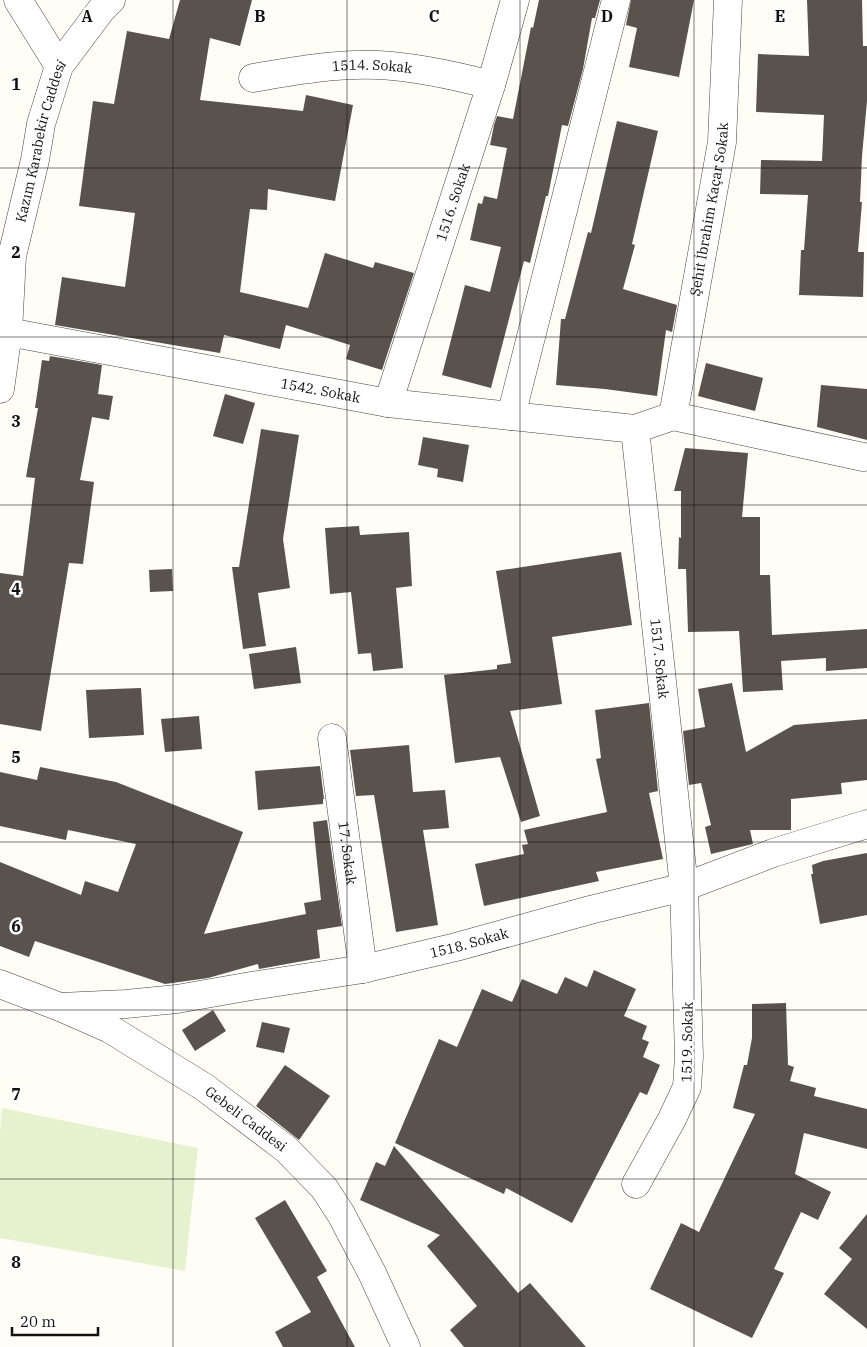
<svg xmlns="http://www.w3.org/2000/svg" width="867" height="1347" viewBox="0 0 867 1347" font-family="'IBM Plex Serif',serif">
  <rect width="100%" height="100%" fill="#fffdf5"/>
  <!-- pitch -->
  <path fill="#e6f2cf" d="M 2,1108 L 198,1148 L 185,1271 L 0,1238 L 0,1132 Z"/>
  <!-- building -->
  <path fill="#5a524d" d="M 180,0 L 252,0 L 240,46 L 210,38 L 200,100 L 303,111 L 306,95 L 353,105 L 335,201 L 268,189 L 267,210 L 250,209 L 240,292 L 308,308 L 325,253 L 373,268 L 375,262 L 414,273 L 382,370 L 346,359 L 350,345 L 286,325 L 280,349 L 224,335 L 220,353 L 55,325 L 62,277 L 125,287 L 135,213 L 79,206 L 93,101 L 114,104 L 127,31 L 169,39 Z
    M 539,0 L 600,0 L 595,18 L 592,18 L 583,69 L 568,126 L 562,125 L 548,196 L 546,196 L 530,263 L 524,261 L 491,388 L 442,375 L 465,285 L 490,292 L 501,247 L 470,240 L 478,203 L 482,204 L 484,196 L 497,199 L 507,148 L 490,145 L 494,125 L 497,116 L 513,119 L 531,27 L 533,28 Z
    M 631,0 L 694,0 L 679,77 L 629,67 L 637,28 L 626,25 Z
    M 807,0 L 862,0 L 863,46 L 867,46 L 867,101 L 862,156 L 860,202 L 862,202 L 858,252 L 864,252 L 863,297 L 799,295 L 801,250 L 804,250 L 808,195 L 760,194 L 761,160 L 822,161 L 824,115 L 756,112 L 758,54 L 809,56 Z
    M 617,121 L 658,131 L 632,244 L 635,245 L 623,289 L 677,305 L 672,332 L 666,330 L 657,396 L 605,389 L 556,385 L 561,319 L 565,319 L 588,232 L 591,233 Z
    M 50,356 L 102,365 L 98,394 L 113,396 L 109,420 L 92,417 L 80,480 L 94,482 L 83,564 L 69,563 L 41,731 L 0,724 L 0,573 L 23,576 L 35,478 L 26,477 L 38,408 L 35,408 L 42,360 L 49,361 Z
    M 706,363 L 763,378 L 755,411 L 698,396 Z
    M 821,385 L 867,389 L 867,440 L 817,427 Z
    M 225,394 L 255,403 L 243,444 L 213,436 Z
    M 261,429 L 299,435 L 283,539 L 290,588 L 258,593 L 266,646 L 243,649 L 232,567 L 239,567 Z
    M 423,437 L 469,445 L 463,482 L 437,477 L 438,469 L 418,465 Z
    M 685,448 L 748,453 L 742,517 L 760,517 L 760,575 L 770,575 L 772,635 L 867,629 L 867,668 L 826,671 L 826,658 L 781,661 L 783,690 L 743,692 L 739,631 L 688,632 L 686,569 L 678,569 L 679,537 L 681,538 L 681,491 L 674,491 Z
    M 359,526 L 360,535 L 409,532 L 412,586 L 396,588 L 403,668 L 373,671 L 371,653 L 358,654 L 351,592 L 330,594 L 325,528 Z
    M 621,552 L 632,625 L 552,637 L 562,704 L 510,711 L 540,816 L 521,822 L 500,757 L 455,763 L 444,675 L 497,669 L 497,665 L 511,663 L 496,571 Z
    M 172,569 L 173,591 L 150,592 L 149,570 Z
    M 296,647 L 301,683 L 254,689 L 249,654 Z
    M 732,683 L 746,752 L 794,725 L 867,719 L 867,780 L 841,783 L 842,794 L 791,799 L 791,830 L 750,830 L 753,844 L 711,854 L 705,827 L 711,825 L 701,783 L 689,785 L 683,731 L 705,727 L 698,689 Z
    M 141,688 L 144,735 L 89,738 L 86,690 Z
    M 649,703 L 658,791 L 649,793 L 663,859 L 596,872 L 599,881 L 484,906 L 475,864 L 524,854 L 522,845 L 528,844 L 524,830 L 607,812 L 596,759 L 601,758 L 595,710 Z
    M 199,716 L 202,749 L 165,752 L 161,719 Z
    M 409,745 L 413,792 L 445,790 L 449,828 L 423,830 L 438,925 L 396,932 L 374,795 L 356,796 L 350,750 Z
    M 320,766 L 324,799 L 323,799 L 323,804 L 258,810 L 255,771 Z
    M 40,767 L 116,782 L 243,832 L 204,934 L 306,914 L 304,903 L 321,900 L 313,822 L 327,820 L 342,926 L 317,930 L 320,958 L 259,969 L 258,964 L 208,978 L 165,984 L 35,941 L 29,957 L 0,946 L 0,862 L 81,895 L 85,881 L 118,892 L 136,844 L 68,830 L 66,840 L 0,826 L 0,772 L 37,780 Z
    M 867,853 L 867,915 L 820,924 L 811,874 L 813,874 L 812,865 L 823,861 Z
    M 594,970 L 636,989 L 624,1016 L 647,1026 L 642,1039 L 649,1042 L 643,1057 L 660,1065 L 647,1095 L 640,1092 L 572,1223 L 506,1188 L 504,1194 L 395,1143 L 439,1039 L 457,1047 L 482,989 L 512,1002 L 522,979 L 557,994 L 565,977 L 587,987 Z
    M 786,1003 L 788,1065 L 794,1067 L 790,1081 L 816,1088 L 814,1096 L 867,1109 L 867,1149 L 804,1133 L 795,1174 L 831,1192 L 818,1220 L 801,1212 L 774,1269 L 784,1273 L 752,1338 L 650,1289 L 681,1223 L 699,1232 L 755,1114 L 733,1108 L 744,1065 L 747,1065 L 752,1038 L 752,1004 Z
    M 213,1010 L 226,1031 L 195,1051 L 182,1030 Z
    M 262,1022 L 290,1028 L 284,1053 L 256,1047 Z
    M 285,1065 L 330,1096 L 299,1140 L 256,1106 Z
    M 394,1146 L 518,1293 L 530,1283 L 586,1347 L 464,1347 L 450,1330 L 477,1306 L 427,1246 L 440,1235 L 360,1200 L 376,1162 L 385,1166 Z
    M 285,1200 L 327,1271 L 317,1277 L 355,1347 L 283,1347 L 275,1332 L 311,1312 L 255,1218 Z
    M 867,1214 L 867,1329 L 824,1294 L 852,1259 L 839,1248 Z"/>
  <g fill="none" stroke-linecap="round" stroke-linejoin="round">
    <!-- minor casing -->
    <g stroke="#444" stroke-width="29">
      <g id="minor">
        <path d="M 18,0 L 59,66"/>
        <path id="s1" d="M 253,78 C 294,71 337,63 378,65 C 417,67 453,75 491,85"/>
        <path id="s2" d="M 8,332 L 388,403 L 635,429 L 673,416 L 863,457"/>
        <path id="s3" d="M 0,389 L 8,332 L 12,256 L 35,160 L 41,124 L 59,66 L 101,10 L 111,0"/>
        <path id="s4" d="M 388,403 L 491,85 L 515,0"/>
        <path d="M 511,416 L 616,0"/>
        <path id="s5" d="M 673,416 L 722,142 L 728,0"/>
        <path id="s6" d="M 635,429 L 684,887 L 689,1056 L 687,1087 L 672,1119 L 636,1184"/>
        <path id="s7" d="M 332,738 L 363,969"/>
        <path id="s8" d="M 0,984 L 60,1007 L 110,1029 L 204,1087 L 286,1149 L 324,1188 L 341,1214 L 372,1273 L 406,1347"/>
        <path id="s9" d="M 60,1007 L 126,1004 L 177,999 L 251,986 L 363,969 L 456,947 L 590,910 L 684,887 L 773,853 L 867,824"/>
      </g>
    </g>
    <!-- minor -->
    <use href="#minor" stroke="#fff" stroke-width="28"/>
  </g>
  <!-- grid -->
  <path fill="none" stroke="#111" stroke-width="1" stroke-opacity="0.55" d="M 173,0 L 173,1347M 347,0 L 347,1347M 520,0 L 520,1347M 694,0 L 694,1347M 0,168 L 867,168M 0,337 L 867,337M 0,505 L 867,505M 0,674 L 867,674M 0,842 L 867,842M 0,1010 L 867,1010M 0,1179 L 867,1179"/>
  <g text-anchor="middle" dominant-baseline="central" stroke-width="5" stroke-linejoin="round" paint-order="stroke">
    <!-- street labels -->
    <g font-size="14" fill="#111" stroke="#fff">
      <text stroke="none"><textPath href="#s1" startOffset="120">1514. Sokak</textPath></text>
      <text stroke="none"><textPath href="#s3" startOffset="252">Kazım Karabekir Caddesi</textPath></text>
      <text stroke="none"><textPath href="#s4" startOffset="211">1516. Sokak</textPath></text>
      <text stroke="none"><textPath href="#s5" startOffset="210">Şehit İbrahim Kaçar Sokak</textPath></text>
      <text stroke="none"><textPath href="#s2" startOffset="318">1542. Sokak</textPath></text>
      <text stroke="none"><textPath href="#s6" startOffset="231">1517. Sokak</textPath></text>
      <text stroke="none"><textPath href="#s7" startOffset="116">17. Sokak</textPath></text>
      <text stroke="none"><textPath href="#s9" startOffset="415">1518. Sokak</textPath></text>
      <text transform="translate(687 1042) rotate(-89)">1519. Sokak</text>
      <text stroke="none"><textPath href="#s8" startOffset="282">Gebeli Caddesi</textPath></text>
    </g>
  </g>
  <g font-size="16" text-anchor="middle" font-weight="bold" fill="#111" stroke="#fff" stroke-width="5" stroke-linejoin="round" paint-order="stroke">
    <text x="87" y="22">A</text>
    <text x="260" y="22">B</text>
    <text x="434" y="22">C</text>
    <text x="607" y="22">D</text>
    <text x="780" y="22">E</text>
    <text x="16" y="90">1</text>
    <text x="16" y="258">2</text>
    <text x="16" y="427">3</text>
    <text x="16" y="595">4</text>
    <text x="16" y="763">5</text>
    <text x="16" y="932">6</text>
    <text x="16" y="1100">7</text>
    <text x="16" y="1268">8</text>
  </g>
  <!-- scale -->
  <path d="M12 1327v8h86v-8" fill="none" stroke="#111111" stroke-width="2.5"/>
  <text x="20" y="1327" font-size="15" fill="#111111" stroke="#ffffff" stroke-width="4" paint-order="stroke">20 m</text>
</svg>
